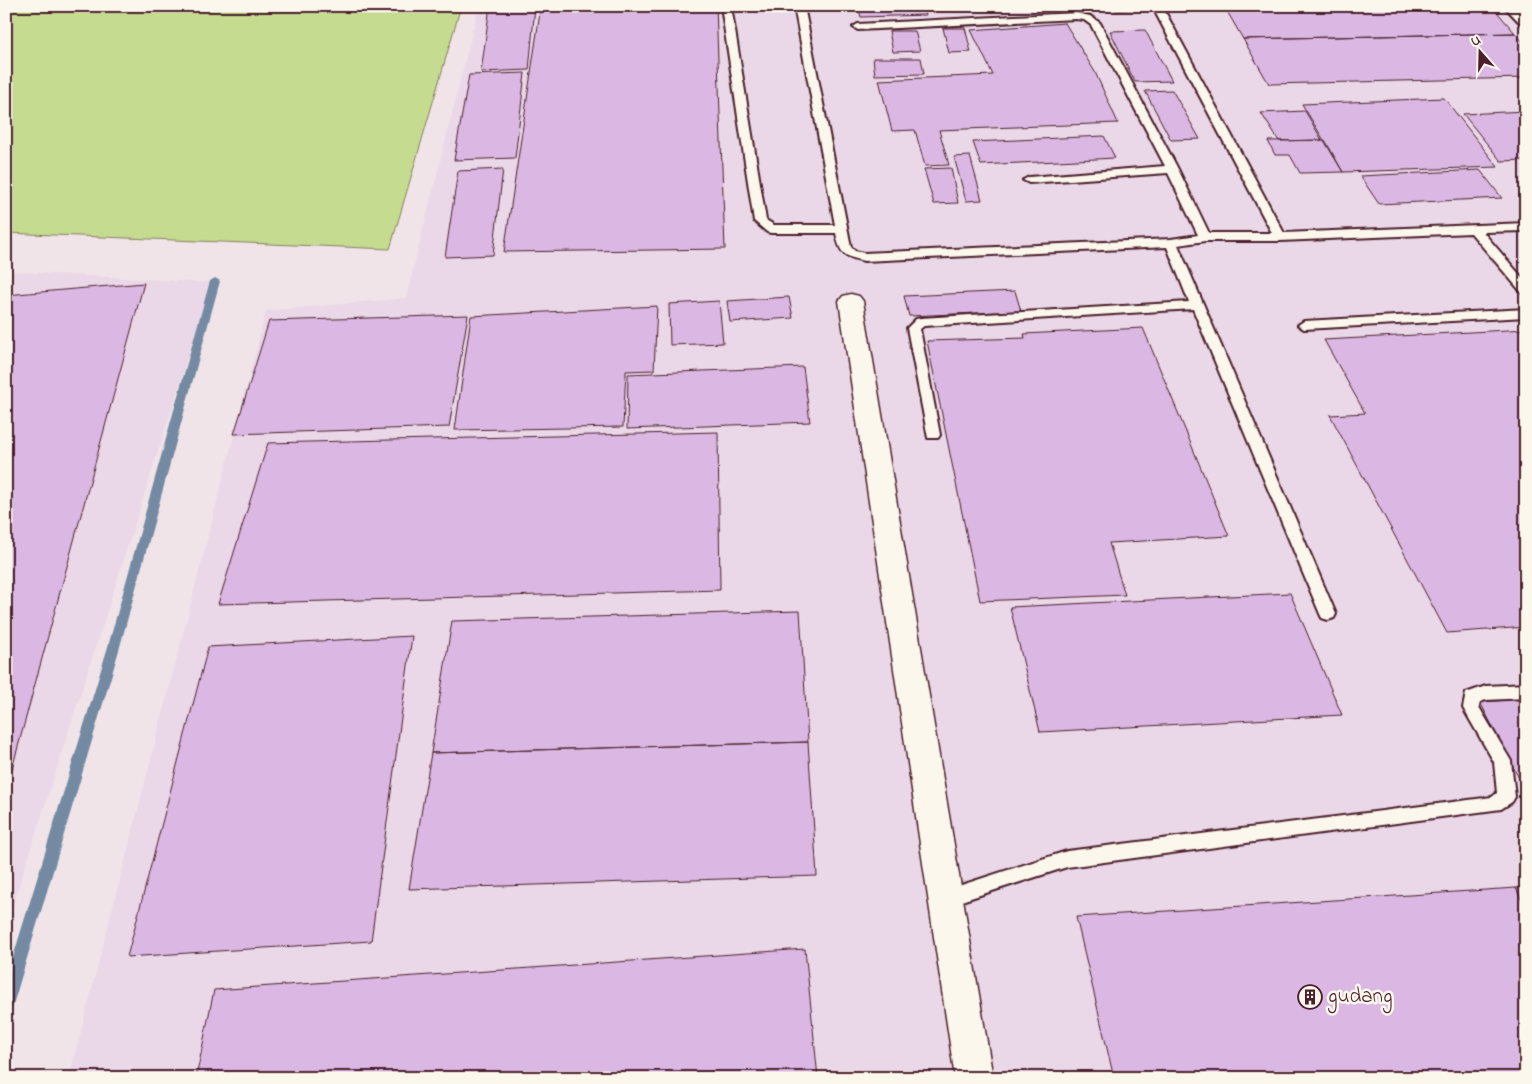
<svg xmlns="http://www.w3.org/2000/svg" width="1532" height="1084" viewBox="0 0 1532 1084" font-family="'Indie Flower',sans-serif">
  <rect width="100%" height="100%" fill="#f1e4e9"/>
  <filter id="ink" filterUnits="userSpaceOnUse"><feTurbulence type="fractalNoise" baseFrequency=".02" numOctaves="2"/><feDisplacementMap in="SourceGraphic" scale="10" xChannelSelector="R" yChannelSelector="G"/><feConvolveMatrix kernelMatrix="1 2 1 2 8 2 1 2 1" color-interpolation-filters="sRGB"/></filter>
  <g filter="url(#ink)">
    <!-- built -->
    <path fill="#ead7e7" d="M 479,6 L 1526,6 L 1526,1078 L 69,1078 L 266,311 L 406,298 Z
      M 6,271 L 212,283 L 6,927 Z"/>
    <!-- green -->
    <path fill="#c4db90" stroke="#877d5e" d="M 6,6 L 461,6 L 390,249 L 6,233 Z"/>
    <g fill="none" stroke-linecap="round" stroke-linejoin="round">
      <!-- stream -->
      <path fill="#738aa2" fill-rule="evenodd" d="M 215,278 L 220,281 L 119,650 L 13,1005 L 11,1010 L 6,1012 L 6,980 L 107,650 L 210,281 Z"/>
    </g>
    <!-- building -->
    <path fill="#dab8e3" stroke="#4a1f2b" d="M 490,6 L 535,6 L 529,70 L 481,72 Z
      M 541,6 L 716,6 L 725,249 L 504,252 Z
      M 858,6 L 923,6 L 926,15 L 861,17 Z
      M 1114,6 L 1130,6 L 1132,10 L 1116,11 Z
      M 1224,6 L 1492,6 L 1515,33 L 1243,39 Z
      M 1065,23 L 1095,72 L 1118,123 L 939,130 L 949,165 L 925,166 L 915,130 L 892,131 L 879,80 L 993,75 L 971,30 Z
      M 943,28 L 965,28 L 971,52 L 949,53 Z
      M 1145,30 L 1172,81 L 1135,82 L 1110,31 Z
      M 889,31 L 915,31 L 920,51 L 893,52 Z
      M 1515,33 L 1526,45 L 1526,78 L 1269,84 L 1243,39 Z
      M 873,58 L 921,58 L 924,74 L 875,75 Z
      M 525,73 L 515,158 L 454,160 L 469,75 Z
      M 1172,90 L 1200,139 L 1171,140 L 1145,91 Z
      M 1444,98 L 1498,167 L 1343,172 L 1302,104 Z
      M 1305,111 L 1322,140 L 1279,141 L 1261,113 Z
      M 1526,111 L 1526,160 L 1501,161 L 1463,114 Z
      M 1104,136 L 1115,158 L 981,165 L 973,142 Z
      M 1325,140 L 1343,172 L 1300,173 L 1290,155 L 1275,155 L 1268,141 Z
      M 970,156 L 982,200 L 966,201 L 954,157 Z
      M 951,168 L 958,203 L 934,204 L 924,169 Z
      M 503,169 L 493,255 L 445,257 L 458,171 Z
      M 1480,170 L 1502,198 L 1379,204 L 1360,176 Z
      M 144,283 L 6,791 L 6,295 Z
      M 1015,291 L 1021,311 L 909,316 L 904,296 Z
      M 789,297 L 793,318 L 730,322 L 727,301 Z
      M 719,301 L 723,343 L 670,345 L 669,304 Z
      M 657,306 L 654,370 L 626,371 L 623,427 L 455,430 L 471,316 Z
      M 468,315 L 449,427 L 234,434 L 269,321 Z
      M 1143,328 L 1229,536 L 1109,543 L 1125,595 L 980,601 L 927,341 L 1025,338 L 1024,334 Z
      M 1526,329 L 1526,627 L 1447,633 L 1330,415 L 1365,413 L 1324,340 Z
      M 803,367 L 810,422 L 627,429 L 628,374 Z
      M 718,432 L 720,590 L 218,604 L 268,443 Z
      M 1290,593 L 1342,715 L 1040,732 L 1010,607 Z
      M 800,611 L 808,742 L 431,753 L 452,621 Z
      M 412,636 L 371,941 L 127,957 L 208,647 Z
      M 1526,699 L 1526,792 L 1480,702 Z
      M 808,742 L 817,876 L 409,889 L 431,753 Z
      M 1526,887 L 1526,909 L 1516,888 Z
      M 1516,888 L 1526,909 L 1526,1078 L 1114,1078 L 1076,917 Z
      M 805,949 L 818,1078 L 196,1078 L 214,990 Z"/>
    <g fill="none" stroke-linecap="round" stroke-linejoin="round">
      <!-- lane casing -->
      <g stroke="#4a1f2b" stroke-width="4">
        <path id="lane" d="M 721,6 L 731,6 L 766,220 L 774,225 L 835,225 L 794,6 L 804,6 L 851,247 L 855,251 L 864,253 L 1171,239 L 1198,235 L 1168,173 L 1029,183 L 1023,180 L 1029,177 L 1165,166 L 1091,25 L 1084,20 L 1076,19 L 858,30 L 853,27 L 858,24 L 1076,13 L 1090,16 L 1100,23 L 1178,169 L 1209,233 L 1272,233 L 1152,6 L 1162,6 L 1284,233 L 1526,223 L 1526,231 L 1483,232 L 1526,282 L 1526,294 L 1522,293 L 1471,233 L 1280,241 L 1205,241 L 1178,245 L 1336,614 L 1334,618 L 1328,620 L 1322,618 L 1320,614 L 1193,309 L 924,326 L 920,329 L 940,435 L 938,438 L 928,438 L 907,328 L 916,319 L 921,318 L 1189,302 L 1167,247 L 864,261 C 843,256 840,254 836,233 L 771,233 L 767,232 L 754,221 Z
          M 1504,6 L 1515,6 L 1526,18 L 1526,27 L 1523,26 Z
          M 1526,309 L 1526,317 L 1304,329 L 1298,325 L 1304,321 Z
          M 1526,684 L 1526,698 L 1486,700 L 1480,702 L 1479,707 L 1511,761 L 1515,797 L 1512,802 L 1501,809 L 1067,867 L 946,906 L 939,904 L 937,898 L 939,892 L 946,890 L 1067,851 L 1492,797 L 1497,793 L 1494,762 L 1463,708 L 1466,693 L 1486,686 Z"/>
      </g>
      <!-- street casing -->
      <g stroke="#4a1f2b" stroke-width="3">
        <path id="street" d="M 851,294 L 859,296 L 863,301 L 993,1078 L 955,1078 L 839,301 L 843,296 Z"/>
      </g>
      <!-- lane -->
      <use href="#lane" fill="#fbf7ec" fill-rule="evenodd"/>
      <!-- street -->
      <use href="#street" fill="#fbf7ec" fill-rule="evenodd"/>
    </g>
  </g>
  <!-- icons -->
  <defs>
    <g id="building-ring" transform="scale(1.25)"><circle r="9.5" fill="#fbf7ec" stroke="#4a1f2b" stroke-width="1.5"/><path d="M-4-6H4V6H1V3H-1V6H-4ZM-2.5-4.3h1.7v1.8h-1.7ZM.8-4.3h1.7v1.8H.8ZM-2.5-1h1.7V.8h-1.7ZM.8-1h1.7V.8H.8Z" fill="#4a1f2b"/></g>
  </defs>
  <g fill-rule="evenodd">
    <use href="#building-ring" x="1310" y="997"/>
  </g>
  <g text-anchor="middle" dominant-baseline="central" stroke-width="5" stroke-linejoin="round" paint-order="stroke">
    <!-- near-poi labels -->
    <g font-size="21" fill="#4a1f2b" stroke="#fbf7ec" text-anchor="start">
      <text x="1328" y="997">gudang</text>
    </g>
  </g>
  <!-- margin -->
  <rect width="1532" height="1084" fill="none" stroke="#fbf7ec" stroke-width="25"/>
  <rect x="12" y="12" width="1507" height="1059" fill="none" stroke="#4a1f2b" stroke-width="2" filter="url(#ink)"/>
  <!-- north arrow -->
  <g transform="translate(1480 52) rotate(340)" stroke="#fbf7ec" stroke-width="4" paint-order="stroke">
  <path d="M0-4L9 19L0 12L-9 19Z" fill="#4a1f2b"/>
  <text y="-8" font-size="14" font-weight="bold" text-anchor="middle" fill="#4a1f2b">U</text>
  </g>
</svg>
